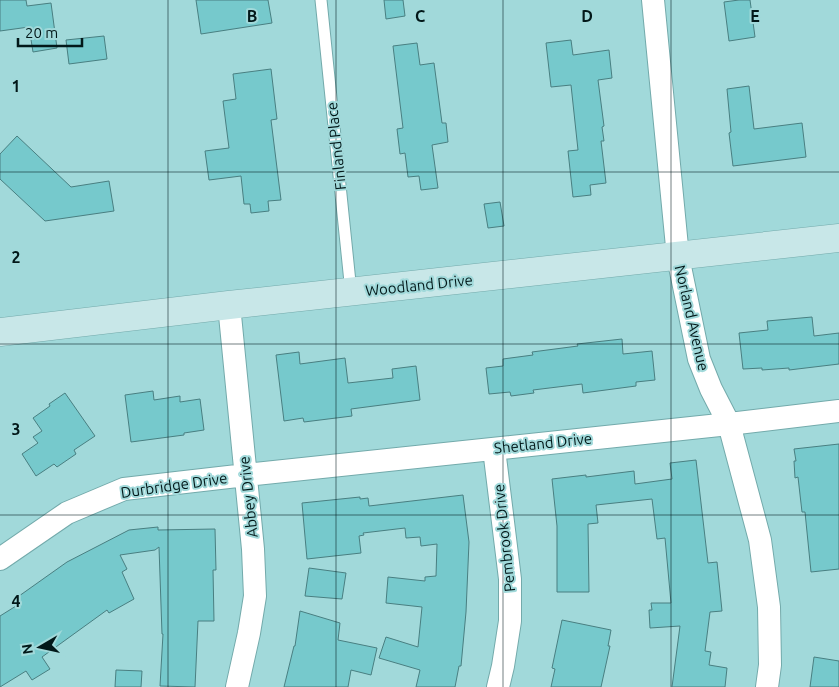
<svg xmlns="http://www.w3.org/2000/svg" width="839" height="687" viewBox="0 0 839 687" font-family="Ubuntu,sans-serif">
  <rect width="100%" height="100%" fill="#a1d9da"/>
  <!-- building -->
  <path fill="#76c9cc" stroke="#497f81" d="M 0,0 L 26,0 L 27,6 L 51,3 L 57,48 L 33,52 L 29,27 L 0,31 Z
    M 196,0 L 268,0 L 272,23 L 201,34 Z
    M 384,0 L 403,0 L 405,16 L 386,19 Z
    M 739,0 L 750,0 L 755,37 L 729,41 L 724,2 Z
    M 104,36 L 107,59 L 69,64 L 66,40 Z
    M 571,40 L 573,55 L 609,50 L 612,78 L 598,80 L 604,126 L 602,127 L 604,141 L 601,141 L 606,183 L 590,185 L 591,195 L 573,197 L 568,151 L 578,150 L 571,85 L 551,87 L 546,43 Z
    M 417,43 L 420,65 L 434,63 L 442,123 L 446,123 L 448,142 L 432,145 L 438,188 L 421,190 L 419,176 L 408,177 L 405,153 L 400,154 L 397,129 L 403,128 L 393,46 Z
    M 271,69 L 277,119 L 271,120 L 281,200 L 268,201 L 269,211 L 251,213 L 250,204 L 244,204 L 241,176 L 209,180 L 205,151 L 229,148 L 223,101 L 236,99 L 233,74 Z
    M 749,86 L 754,129 L 802,123 L 806,157 L 733,166 L 729,133 L 731,132 L 727,89 Z
    M 17,136 L 71,187 L 109,181 L 114,211 L 45,221 L 0,179 L 0,154 Z
    M 500,202 L 504,226 L 488,228 L 484,204 Z
    M 812,317 L 814,336 L 839,333 L 839,364 L 789,370 L 789,368 L 762,370 L 762,368 L 743,369 L 739,333 L 768,330 L 767,321 Z
    M 622,339 L 623,354 L 652,351 L 655,380 L 636,382 L 636,386 L 583,393 L 582,384 L 533,390 L 534,393 L 511,396 L 510,392 L 489,394 L 486,368 L 503,366 L 503,359 L 533,355 L 532,352 L 578,346 L 577,344 Z
    M 299,352 L 300,364 L 345,358 L 348,383 L 393,378 L 392,369 L 416,366 L 420,400 L 351,409 L 352,416 L 304,422 L 303,418 L 284,421 L 276,355 Z
    M 153,391 L 154,400 L 180,396 L 180,402 L 200,399 L 204,430 L 184,433 L 184,435 L 131,442 L 125,395 Z
    M 65,393 L 95,436 L 74,450 L 76,454 L 57,467 L 54,464 L 36,476 L 22,454 L 38,443 L 33,437 L 42,431 L 33,418 L 50,406 L 49,404 Z
    M 839,444 L 839,569 L 811,572 L 805,512 L 802,512 L 798,477 L 795,478 L 794,461 L 796,461 L 794,449 Z
    M 696,460 L 708,563 L 717,562 L 722,611 L 710,612 L 705,651 L 711,652 L 709,665 L 727,668 L 725,687 L 672,687 L 680,626 L 650,628 L 649,610 L 652,610 L 651,603 L 671,603 L 665,538 L 657,539 L 652,499 L 596,505 L 598,523 L 588,524 L 589,592 L 557,592 L 557,526 L 552,479 L 586,475 L 586,477 L 634,471 L 635,484 L 672,479 L 670,463 Z
    M 463,495 L 469,542 L 466,612 L 461,666 L 459,666 L 455,687 L 416,687 L 420,670 L 379,658 L 386,637 L 418,647 L 422,607 L 386,603 L 388,577 L 425,581 L 425,577 L 436,576 L 437,544 L 421,546 L 420,537 L 406,538 L 405,528 L 363,533 L 364,535 L 359,536 L 361,553 L 307,559 L 302,503 L 360,497 L 360,499 L 368,498 L 369,506 Z
    M 158,527 L 158,530 L 215,529 L 216,570 L 213,570 L 214,621 L 198,621 L 195,687 L 160,686 L 163,634 L 162,634 L 159,547 L 155,550 L 120,555 L 127,569 L 122,572 L 134,599 L 109,613 L 107,610 L 42,657 L 50,669 L 32,680 L 26,671 L 0,687 L 0,616 L 16,606 L 12,601 L 67,562 L 129,530 Z
    M 309,568 L 346,573 L 342,599 L 305,596 Z
    M 300,611 L 340,623 L 338,640 L 377,648 L 371,675 L 351,670 L 348,687 L 284,687 L 294,646 L 295,646 Z
    M 562,620 L 611,630 L 608,646 L 610,646 L 601,687 L 551,687 L 555,669 L 552,668 Z
    M 814,657 L 839,661 L 839,687 L 810,687 Z
    M 116,670 L 142,671 L 141,687 L 115,687 Z"/>
  <g fill="none" stroke-linecap="round" stroke-linejoin="round">
    <!-- lane casing -->
    <g stroke="#73aaab" stroke-width="13">
      <path id="lane" d="M 321,0 L 351,292"/>
    </g>
    <!-- street casing -->
    <g stroke="#73aaab" stroke-width="24">
      <path id="street" d="M 653,0 L 678,257 L 699,359 L 711,389 L 729,424 L 760,540 L 769,607 L 770,665 L 767,687
        M 229,305 L 253,549 L 255,596 L 249,633 L 237,687
        M 494,449 L 510,579 L 510,621 L 503,666 L 498,687
        M 0,559 L 67,513 L 124,489 L 246,475 L 729,424 L 839,411"/>
    </g>
    <!-- secondary casing -->
    <g stroke="#73aaab" stroke-width="29">
      <path id="secondary" d="M 0,332 L 229,305 L 839,238"/>
    </g>
    <!-- lane -->
    <use href="#lane" stroke="#fff" stroke-width="11"/>
    <!-- street -->
    <use href="#street" stroke="#fff" stroke-width="22"/>
    <!-- secondary -->
    <use href="#secondary" stroke="#c8e7e8" stroke-width="28"/>
  </g>
  <!-- grid -->
  <path fill="none" stroke="#021819" stroke-width="1" stroke-opacity="0.55" d="M 168,0 L 168,687M 336,0 L 336,687M 503,0 L 503,687M 671,0 L 671,687M 0,172 L 839,172M 0,344 L 839,344M 0,515 L 839,515"/>
  <g text-anchor="middle" dominant-baseline="central" stroke-width="4" stroke-linejoin="round" paint-order="stroke">
    <!-- street labels -->
    <g font-size="15" fill="#021819" stroke="#a1d9da">
      <text transform="translate(336 146) rotate(-96)">Finland Place</text>
      <text transform="translate(419 285) rotate(-6)">Woodland Drive</text>
      <text transform="translate(692 318) rotate(77)">Norland Avenue</text>
      <text transform="translate(543 443) rotate(-6)">Shetland Drive</text>
      <text transform="translate(174 485) rotate(-8)">Durbridge Drive</text>
      <text transform="translate(248 497) rotate(-96)">Abbey Drive</text>
      <text transform="translate(504 538) rotate(-96)">Pembrook Drive</text>
    </g>
  </g>
  <g font-size="16" text-anchor="middle" font-weight="bold" fill="#021819" stroke="#a1d9da" stroke-width="4" stroke-linejoin="round" paint-order="stroke">
    <text x="252" y="22">B</text>
    <text x="420" y="22">C</text>
    <text x="587" y="22">D</text>
    <text x="755" y="22">E</text>
    <text x="16" y="92">1</text>
    <text x="16" y="263">2</text>
    <text x="16" y="435">3</text>
    <text x="16" y="607">4</text>
  </g>
  <!-- north arrow -->
  <g transform="translate(40 647) rotate(261)" stroke="#a1d9da" stroke-width="4" paint-order="stroke">
  <path d="M0-4L9 19L0 12L-9 19Z" fill="#021819"/>
  <text y="-8" font-size="14" font-weight="bold" text-anchor="middle" fill="#021819">N</text>
  </g>
  <!-- scale -->
  <path d="M18 38v8h64v-8" fill="none" stroke="#021819" stroke-width="2.5"/>
  <text x="25" y="38" font-size="15" fill="#021819" stroke="#a1d9da" stroke-width="4" paint-order="stroke">20 m</text>
</svg>
